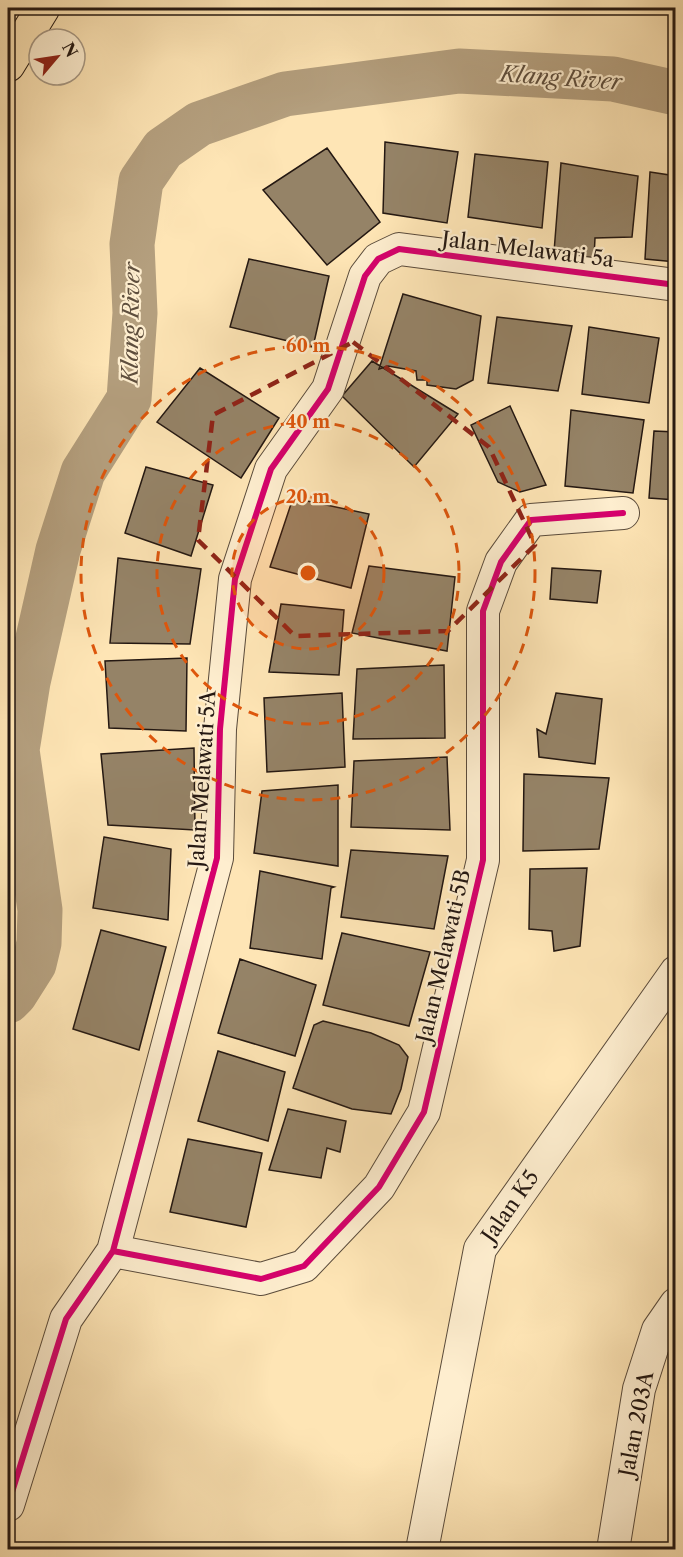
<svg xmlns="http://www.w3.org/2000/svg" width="683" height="1557" viewBox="0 0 683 1557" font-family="'Libre Caslon Text',serif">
  <rect width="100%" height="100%" fill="#fee5b5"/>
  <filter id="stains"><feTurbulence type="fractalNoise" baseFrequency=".00333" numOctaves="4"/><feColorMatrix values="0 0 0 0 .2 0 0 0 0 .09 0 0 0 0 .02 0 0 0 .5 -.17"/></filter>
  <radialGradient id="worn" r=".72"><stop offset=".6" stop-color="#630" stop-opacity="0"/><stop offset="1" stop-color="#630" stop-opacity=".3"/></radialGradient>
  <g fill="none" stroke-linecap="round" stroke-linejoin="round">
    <!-- river -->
    <path stroke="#b49f7e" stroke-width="45" d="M 8,1001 L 15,994 L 34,964 L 39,943 L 40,910 L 17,750 L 28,682 L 58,550 L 83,472 L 129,399 L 135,313 L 132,244 L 141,181 L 163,149 L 199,124 L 285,94 L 459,71 L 613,79 L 676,93"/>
  </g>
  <!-- building -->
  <path fill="#958367" stroke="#241812" stroke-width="1.5" d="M 385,142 L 458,152 L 447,223 L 383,213 Z
    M 327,148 L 380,222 L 327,265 L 263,190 Z
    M 475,154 L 548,162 L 542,228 L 468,217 Z
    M 561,163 L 638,176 L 632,237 L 595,238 L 594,258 L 554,252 Z
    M 650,172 L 676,176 L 676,262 L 645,259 Z
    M 249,259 L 329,276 L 313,347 L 230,327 Z
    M 403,294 L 481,316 L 473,380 L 456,389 L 427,385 L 427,380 L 417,380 L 416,371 L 388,366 L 379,369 Z
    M 497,317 L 572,326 L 558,391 L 488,383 Z
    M 589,327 L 659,338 L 649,403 L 582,394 Z
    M 372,361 L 458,414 L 414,467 L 342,396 Z
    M 676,366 L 676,414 L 671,414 Z
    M 200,368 L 279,418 L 241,478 L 157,422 Z
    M 510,406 L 546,485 L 520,492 L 498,482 L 471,425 Z
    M 571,410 L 644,420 L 633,493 L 565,486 Z
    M 654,431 L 676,432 L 676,500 L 649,498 Z
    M 146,467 L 213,485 L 191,556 L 125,533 Z
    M 293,498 L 369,514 L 351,588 L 270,567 Z
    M 118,558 L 201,569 L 190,644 L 110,643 Z
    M 369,566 L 455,577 L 447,651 L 352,633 Z
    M 552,568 L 601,571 L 597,603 L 550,599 Z
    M 281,604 L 344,610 L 339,675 L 269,672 Z
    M 187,658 L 186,731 L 109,728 L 105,661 Z
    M 444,665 L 445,738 L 353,739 L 357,669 Z
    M 342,693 L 345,767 L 267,772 L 264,698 Z
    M 556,693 L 602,699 L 595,764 L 539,757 L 537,729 L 546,734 Z
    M 194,748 L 195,830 L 108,825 L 101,754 Z
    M 447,757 L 450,830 L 351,827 L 354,761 Z
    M 524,774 L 609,778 L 599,849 L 523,851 Z
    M 338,785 L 338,866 L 254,853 L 262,791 Z
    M 104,837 L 171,849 L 168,920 L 93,908 Z
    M 351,850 L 448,856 L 434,929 L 341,917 Z
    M 587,868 L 580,946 L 554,951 L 552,931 L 529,929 L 530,869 Z
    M 260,871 L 334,887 L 331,888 L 322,959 L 250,948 Z
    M 101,930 L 166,947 L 139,1050 L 73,1029 Z
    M 342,933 L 430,952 L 409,1026 L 323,1005 Z
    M 240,959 L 316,985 L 295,1056 L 218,1033 Z
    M 323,1021 L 371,1033 L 399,1045 L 408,1057 L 401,1089 L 391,1114 L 352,1109 L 293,1088 L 314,1025 Z
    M 218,1051 L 285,1072 L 268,1141 L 198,1121 Z
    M 288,1109 L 346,1121 L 340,1152 L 327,1148 L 321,1178 L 269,1170 Z
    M 188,1139 L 262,1153 L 246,1227 L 170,1212 Z"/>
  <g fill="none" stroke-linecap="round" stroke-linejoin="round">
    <!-- minor casing -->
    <g stroke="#5a4b3b" stroke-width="34">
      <path id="minor" d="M 113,1251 L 261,1279 L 304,1266 L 379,1187 L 424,1112 L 483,860 L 483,611 L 501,562 L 531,520 L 623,513
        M 8,1505 L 66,1319 L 113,1251 L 217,858 L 220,729 L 235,579 L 271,469 L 328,389 L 365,276 L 378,259 L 399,249 L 676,285
        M 422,1550 L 480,1249 L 676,972
        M 613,1550 L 639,1389 L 658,1330 L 676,1304"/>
    </g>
    <!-- major casing -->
    <g stroke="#241812" stroke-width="35">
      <path id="major" d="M 8,65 L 43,8"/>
    </g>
    <!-- minor -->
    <use href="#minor" stroke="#feeecf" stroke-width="32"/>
    <!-- major -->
    <use href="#major" stroke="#fee5b5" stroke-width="33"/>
    <!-- cycleway casing -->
    <g stroke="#feeecf" stroke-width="10">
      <path id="cycleway" d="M 113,1251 L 261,1279 L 304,1266 L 379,1187 L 424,1112 L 483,860 L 483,611 L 501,562 L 531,520 L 623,513
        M 8,1505 L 66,1319 L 113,1251 L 217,858 L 220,729 L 235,579 L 271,469 L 328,389 L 365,276 L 378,259 L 399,249 L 676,285"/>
    </g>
    <!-- cycleway -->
    <use href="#cycleway" stroke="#d6006c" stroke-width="6"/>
  </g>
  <!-- marked area -->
  <path fill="none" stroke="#8f2418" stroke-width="4.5" stroke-dasharray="12 8" stroke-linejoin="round" d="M 353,342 L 489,447 L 535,545 L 448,631 L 295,636 L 198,540 L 213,415 Z"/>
  <!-- distance rings -->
  <circle cx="308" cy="573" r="76" fill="#de560c" fill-opacity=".12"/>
  <g fill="none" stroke="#de560c" stroke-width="3" stroke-dasharray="10 8">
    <circle cx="308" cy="573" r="76"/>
    <circle cx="308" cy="573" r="151"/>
    <circle cx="308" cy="573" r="227"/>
  </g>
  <g text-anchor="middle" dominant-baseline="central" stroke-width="4.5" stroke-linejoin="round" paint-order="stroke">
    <!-- street labels -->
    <g font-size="21" fill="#241812" stroke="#feeecf">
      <text transform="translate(528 249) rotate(7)">Jalan Melawati 5a</text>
      <text transform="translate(202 779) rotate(-86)">Jalan Melawati 5A</text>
      <text transform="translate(443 956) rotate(-77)">Jalan Melawati 5B</text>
      <text transform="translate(510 1206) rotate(-55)">Jalan K5</text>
      <text transform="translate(636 1424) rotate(-79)">Jalan 203A</text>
    </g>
    <!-- water labels -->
    <g font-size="22" font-style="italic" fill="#5e4e3d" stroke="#feeecf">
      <text transform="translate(561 78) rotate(4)">Klang River</text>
      <text transform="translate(131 323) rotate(-89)">Klang River</text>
    </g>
  </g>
  <circle cx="308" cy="573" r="9" fill="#de560c" stroke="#feeecf" stroke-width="3"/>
  <g font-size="18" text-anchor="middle" font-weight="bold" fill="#de560c" stroke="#feeecf" stroke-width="4.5" stroke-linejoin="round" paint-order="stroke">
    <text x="308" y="352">60 m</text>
    <text x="308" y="428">40 m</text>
    <text x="308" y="503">20 m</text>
  </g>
  <!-- margin -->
  <rect width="683" height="1557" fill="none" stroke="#fee5b5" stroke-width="30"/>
  <rect x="9" y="9" width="665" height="1539" fill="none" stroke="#241812" stroke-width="3"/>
  <rect x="15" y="15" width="653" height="1527" fill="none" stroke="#241812" stroke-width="1.5"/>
  <!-- north arrow -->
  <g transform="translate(57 57) rotate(61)"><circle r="28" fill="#feeecf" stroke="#a79883" stroke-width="1.5"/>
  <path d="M0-4.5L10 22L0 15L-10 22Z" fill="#8f2418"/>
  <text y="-9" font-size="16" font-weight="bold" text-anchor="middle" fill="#241812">N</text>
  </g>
  <rect width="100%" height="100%" filter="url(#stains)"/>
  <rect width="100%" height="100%" fill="url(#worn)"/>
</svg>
